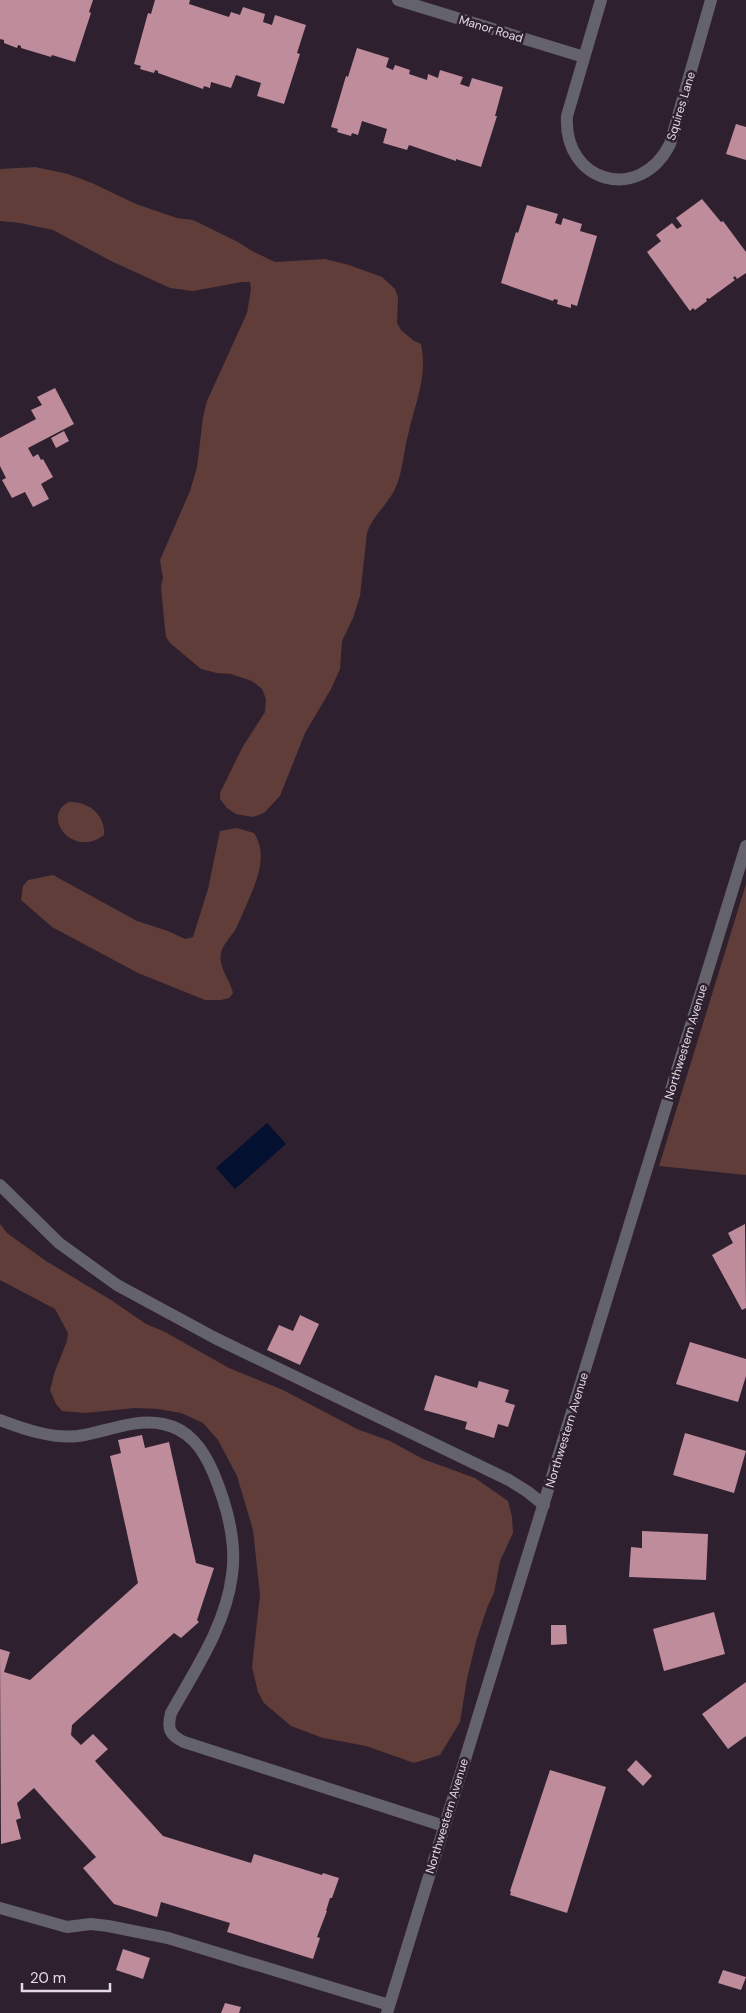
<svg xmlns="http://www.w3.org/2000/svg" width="746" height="2013" viewBox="0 0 746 2013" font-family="'DM Sans',sans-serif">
  <rect width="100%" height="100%" fill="#2e202e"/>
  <!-- green -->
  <path fill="#603d38" d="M 35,167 L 68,174 L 92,183 L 136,204 L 177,218 L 193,220 L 238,242 L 252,251 L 275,262 L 325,259 L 349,265 L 382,277 L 395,289 L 398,297 L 397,323 L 401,330 L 414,341 L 421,344 C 428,377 415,403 408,435 C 403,453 403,474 394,491 C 386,506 372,517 367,533 L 360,596 L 353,618 L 342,641 L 340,669 L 331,689 L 305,733 L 280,796 L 264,813 L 253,817 L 236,814 L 227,808 L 220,799 L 220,793 L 242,748 L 265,712 L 266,699 L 262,689 L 252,681 L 231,674 L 217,673 L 201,669 L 170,643 L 166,637 L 164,619 L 161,586 L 163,578 L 160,560 L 190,491 L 197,467 L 203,417 L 207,401 L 247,313 L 251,289 L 250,282 L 242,282 L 193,291 L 170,288 L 111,261 L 53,230 L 20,223 L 0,221 L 0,169 Z
    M 69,802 C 88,801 106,815 104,835 C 73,859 40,816 69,802 Z
    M 237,828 L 254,833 C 269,857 256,882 246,906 C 242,914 239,923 235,930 C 230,938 223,944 221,953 C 218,968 230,979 233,993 L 229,998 L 221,1000 L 205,1000 L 138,973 L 52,927 L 21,900 L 23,886 L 28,880 L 53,875 L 137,921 L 168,931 L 185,939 L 193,937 L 208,889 L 220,831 Z
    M 746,884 L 746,1175 L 659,1166 Z
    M 0,1224 L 7,1233 L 46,1261 L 111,1300 L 146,1324 L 165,1332 L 229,1368 L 283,1390 L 357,1429 L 390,1441 L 423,1459 L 475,1478 L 508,1501 L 512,1517 L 513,1533 L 500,1561 L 494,1593 L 487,1608 L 477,1638 L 467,1679 L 460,1722 L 440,1755 L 414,1763 L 366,1746 L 323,1738 L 291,1726 L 264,1703 L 258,1692 L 252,1667 L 260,1595 L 253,1530 L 237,1476 L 218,1440 L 203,1423 L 181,1413 L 158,1409 L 135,1408 L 85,1413 L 62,1411 L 56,1404 L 50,1390 L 55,1371 L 67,1341 L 68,1333 L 55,1309 L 0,1280 Z"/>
  <!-- water -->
  <path fill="#04102f" d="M 267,1123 L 286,1144 L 235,1189 L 216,1168 Z"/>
  <!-- building -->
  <path fill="#bf8c9c" d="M 0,0 L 93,0 L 89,12 L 91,13 L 75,62 L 52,55 L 51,57 L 21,48 L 21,46 L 18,45 L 17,48 L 4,43 L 4,40 L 0,39 Z
    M 155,0 L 190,0 L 189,4 L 229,17 L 231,12 L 240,15 L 243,7 L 265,14 L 263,22 L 272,25 L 275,15 L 306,25 L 297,53 L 300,54 L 284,104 L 257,96 L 261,83 L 236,75 L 231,88 L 211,82 L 210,88 L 204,86 L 203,89 L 158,73 L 158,71 L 155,70 L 154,73 L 140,69 L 141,66 L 134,64 L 148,13 L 151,14 Z
    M 357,48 L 389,58 L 386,67 L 393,70 L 395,65 L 410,70 L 409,74 L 427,80 L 428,74 L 438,78 L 440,70 L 463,77 L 460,84 L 469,87 L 472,78 L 503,87 L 495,116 L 497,116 L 481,167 L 456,159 L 456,161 L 409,145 L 407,150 L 383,143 L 387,129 L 362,121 L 358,135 L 352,133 L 351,136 L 337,132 L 338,129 L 331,127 L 346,76 L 348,77 Z
    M 736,124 L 746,127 L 746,160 L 726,154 Z
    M 702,199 L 721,222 L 723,221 L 746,252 L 746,273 L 737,279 L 735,276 L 733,278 L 735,280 L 709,299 L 708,298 L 706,299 L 707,301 L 695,310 L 693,308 L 690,311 L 647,252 L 661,241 L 656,235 L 672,223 L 677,229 L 682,226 L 676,218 Z
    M 527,205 L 558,214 L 555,223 L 561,225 L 563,218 L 582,224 L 580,231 L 597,236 L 577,306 L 571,304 L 571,308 L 557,304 L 558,300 L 554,299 L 553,301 L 501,283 L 516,232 L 518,233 Z
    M 55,388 L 74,424 L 28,448 L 33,457 L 38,454 L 41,460 L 43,459 L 53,477 L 41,484 L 49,499 L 33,507 L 25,492 L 12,498 L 2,480 L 6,478 L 0,466 L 0,438 L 36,419 L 31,410 L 42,405 L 37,397 Z
    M 64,431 L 69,441 L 56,448 L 51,438 Z
    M 745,1224 L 746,1308 L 742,1310 L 712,1255 L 733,1243 L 728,1233 Z
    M 300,1315 L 319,1324 L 300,1365 L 267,1350 L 279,1325 L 293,1331 Z
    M 690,1342 L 746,1359 L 746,1376 L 738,1402 L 676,1384 Z
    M 435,1375 L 477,1388 L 479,1381 L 509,1390 L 505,1402 L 515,1405 L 508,1427 L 498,1424 L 494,1438 L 465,1429 L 467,1422 L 424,1410 Z
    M 685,1433 L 746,1451 L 734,1493 L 673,1475 Z
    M 142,1435 L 145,1448 L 169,1442 L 196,1563 L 214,1568 L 197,1620 L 199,1622 L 181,1638 L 174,1633 L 72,1725 L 71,1735 L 81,1745 L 93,1734 L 108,1749 L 95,1761 L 163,1836 L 251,1863 L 254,1854 L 322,1875 L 323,1873 L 339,1878 L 332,1898 L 330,1898 L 326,1911 L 327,1911 L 317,1937 L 320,1938 L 313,1959 L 227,1932 L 230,1923 L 161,1902 L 157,1917 L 114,1904 L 83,1868 L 96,1857 L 34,1788 L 17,1803 L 21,1818 L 16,1820 L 21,1839 L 1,1844 L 0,1649 L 10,1652 L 4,1672 L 30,1680 L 138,1583 L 110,1456 L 121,1453 L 118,1440 Z
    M 642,1531 L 708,1534 L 706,1580 L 629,1577 L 631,1547 L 642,1548 Z
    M 714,1612 L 725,1654 L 664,1671 L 653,1629 Z
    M 551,1625 L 566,1625 L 567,1644 L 551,1645 Z
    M 746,1682 L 746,1736 L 728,1749 L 702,1714 Z
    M 636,1760 L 652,1776 L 643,1786 L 627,1770 Z
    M 550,1770 L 606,1787 L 567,1913 L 510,1895 L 511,1892 L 510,1891 Z
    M 123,1949 L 150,1958 L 143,1979 L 116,1970 Z
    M 723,1970 L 746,1977 L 741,1990 L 718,1983 Z
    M 225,2003 L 241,2007 L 239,2013 L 221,2013 Z"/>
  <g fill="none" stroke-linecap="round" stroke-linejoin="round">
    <!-- minor -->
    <path stroke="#64626b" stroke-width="12" d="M 398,0 L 584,57
      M 601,0 L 567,116 C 563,183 640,204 670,144 L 711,0
      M 0,1185 L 59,1243 L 117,1285 L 215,1338 L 509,1480 L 528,1492 L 544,1505
      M 0,1420 C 24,1429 52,1439 78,1436 C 106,1432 134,1418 163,1424 C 189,1429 203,1449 213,1472 C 226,1503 237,1541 232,1575 C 226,1625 195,1670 171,1713 C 167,1728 169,1735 184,1742 L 444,1826
      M 0,1908 L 67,1927 L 91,1924 L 108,1926 L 168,1938 L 389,2005
      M 387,2013 L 746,846"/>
  </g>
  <g text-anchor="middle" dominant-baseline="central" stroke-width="5" stroke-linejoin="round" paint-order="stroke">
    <!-- street labels -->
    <g font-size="12" fill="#e3dae3" stroke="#2e202e">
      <text transform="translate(491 29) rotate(17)">Manor Road</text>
      <text transform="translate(681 106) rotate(-73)">Squires Lane</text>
      <text transform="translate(686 1042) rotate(-73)">Northwestern Avenue</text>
      <text transform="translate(567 1430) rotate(-73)">Northwestern Avenue</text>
      <text transform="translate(447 1816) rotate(-73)">Northwestern Avenue</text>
    </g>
  </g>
  <!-- scale -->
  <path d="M22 1983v8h88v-8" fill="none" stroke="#e3dae3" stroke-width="2.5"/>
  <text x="30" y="1983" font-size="15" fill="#e3dae3" stroke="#2e202e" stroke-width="4" paint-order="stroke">20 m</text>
</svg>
